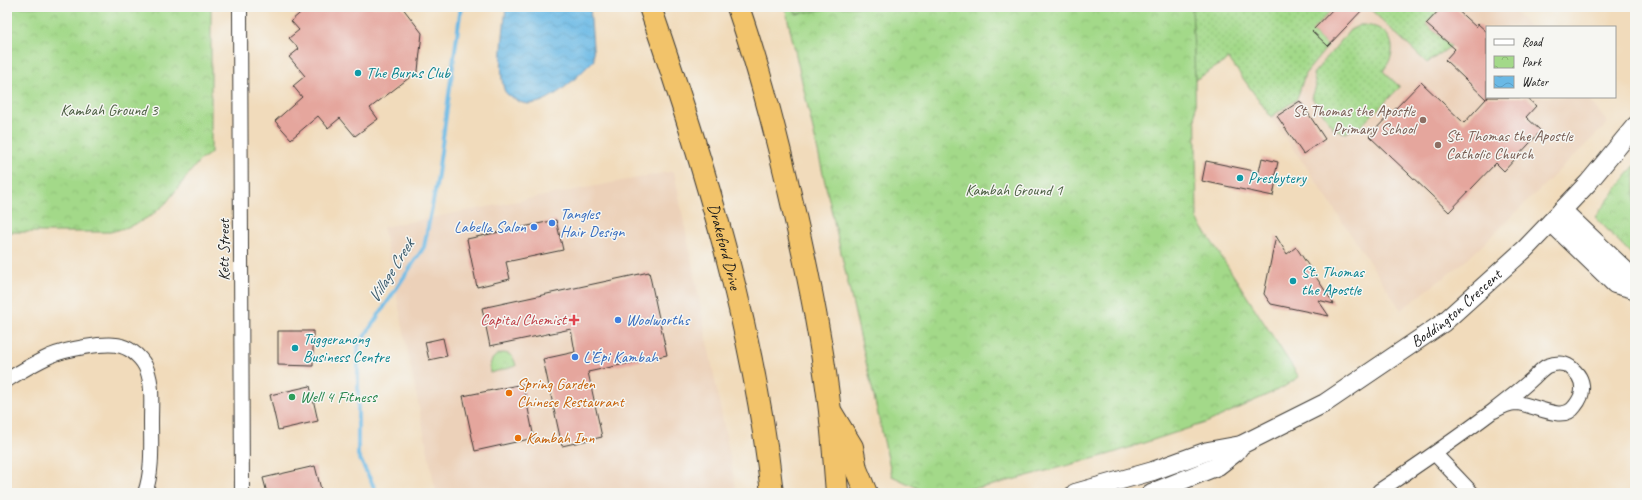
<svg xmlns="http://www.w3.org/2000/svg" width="1642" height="500" viewBox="0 0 1642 500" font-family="Caveat,sans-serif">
  <defs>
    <pattern id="grass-dots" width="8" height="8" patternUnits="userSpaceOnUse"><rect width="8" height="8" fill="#a3d989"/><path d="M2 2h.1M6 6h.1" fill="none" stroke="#8cba76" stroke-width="1.8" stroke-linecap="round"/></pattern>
    <pattern id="park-crowns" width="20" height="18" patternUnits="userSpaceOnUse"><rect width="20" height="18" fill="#a3d989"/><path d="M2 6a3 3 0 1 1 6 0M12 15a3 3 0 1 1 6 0" fill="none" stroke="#8cba76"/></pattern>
    <pattern id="water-waves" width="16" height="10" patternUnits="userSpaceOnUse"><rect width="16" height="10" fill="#6ab9e5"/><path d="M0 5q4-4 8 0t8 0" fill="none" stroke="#5b9ec4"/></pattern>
  </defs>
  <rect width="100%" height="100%" fill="#f6f6f2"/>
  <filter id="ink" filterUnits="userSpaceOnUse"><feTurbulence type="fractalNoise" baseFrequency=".025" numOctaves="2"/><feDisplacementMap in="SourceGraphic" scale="8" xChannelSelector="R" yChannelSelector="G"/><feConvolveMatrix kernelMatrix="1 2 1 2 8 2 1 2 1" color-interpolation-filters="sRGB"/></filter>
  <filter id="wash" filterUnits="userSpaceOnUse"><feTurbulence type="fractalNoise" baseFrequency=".012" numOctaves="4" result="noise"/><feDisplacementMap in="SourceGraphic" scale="16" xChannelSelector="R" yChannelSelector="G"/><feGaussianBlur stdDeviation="0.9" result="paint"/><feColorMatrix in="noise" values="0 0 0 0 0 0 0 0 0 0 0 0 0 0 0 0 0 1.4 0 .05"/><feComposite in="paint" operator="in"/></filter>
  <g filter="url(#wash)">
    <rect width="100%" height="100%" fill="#f1dbbb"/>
    <!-- built -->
    <path fill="#ecd1b9" d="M 1192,7 L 1512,7 L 1529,27 L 1487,27 L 1487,97 L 1587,97 L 1608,123 L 1468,259 L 1401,310 L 1307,168 L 1229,59 L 1195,80 Z
      M 674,171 L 737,493 L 436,493 L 383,227 Z"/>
    <!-- grass -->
    <path fill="url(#grass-dots)" stroke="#607a52" d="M 1192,7 L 1335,7 L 1312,31 L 1328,46 L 1305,74 L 1297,99 L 1271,117 L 1229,59 L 1195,80 Z
      M 1368,7 L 1442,7 L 1426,24 L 1451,46 L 1427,63 Z
      M 1360,25 C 1390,24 1402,48 1383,71 L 1400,87 L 1361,126 L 1345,133 L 1334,129 L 1312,98 L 1316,86 L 1313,74 L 1346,35 L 1350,30 Z"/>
    <!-- park -->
    <path fill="url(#park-crowns)" stroke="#607a52" d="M 7,7 L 211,7 L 211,153 L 199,161 L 166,203 L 152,215 L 138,223 L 125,228 L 110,232 L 7,232 Z
      M 785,7 L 1192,7 L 1195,80 L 1197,219 L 1299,377 L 1282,388 L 1208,422 L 1107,455 L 989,486 L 941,493 L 928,493 L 892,476 Z
      M 1635,165 L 1635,258 L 1595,217 Z
      M 502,353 C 512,353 514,358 516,366 L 490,373 C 489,362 492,356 502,353 Z"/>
    <!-- pitch -->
    <path fill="#a3d989" stroke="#607a52" d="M 794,7 L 837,7 L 796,14 Z"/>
    <!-- water -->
    <path fill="url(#water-waves)" stroke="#436a80" d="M 506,7 L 590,7 L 594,60 C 578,76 539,118 515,99 C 511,97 505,94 504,89 C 498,72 504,27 506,7 Z"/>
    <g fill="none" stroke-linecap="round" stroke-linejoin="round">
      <!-- stream -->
      <path stroke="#6ab9e5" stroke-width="4" d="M 377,493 L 358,455 L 358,346 L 424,247 L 437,181 L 461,7"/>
    </g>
    <g id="blocks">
      <!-- building -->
      <path fill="#e5a69d" d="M 307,7 L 402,7 L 422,33 L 418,71 L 370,108 L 378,119 L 355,136 L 340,118 L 328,128 L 318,116 L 291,139 L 275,121 L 302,97 L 293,86 L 305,76 L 289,57 L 299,49 L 289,38 L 299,30 L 291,21 Z
        M 1335,7 L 1365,7 L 1328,46 L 1312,31 Z
        M 1442,7 L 1454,7 L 1476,27 L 1478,24 L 1487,32 L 1487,99 L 1488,97 L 1526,97 L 1536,106 L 1526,117 L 1541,131 L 1504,171 L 1496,163 L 1449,212 L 1369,136 L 1421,82 L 1464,123 L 1486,99 L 1445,60 L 1455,49 L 1426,24 Z
        M 1300,101 L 1325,139 L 1303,154 L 1277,116 Z
        M 1262,158 L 1278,162 L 1275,175 L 1277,175 L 1273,196 L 1202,181 L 1206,161 L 1259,172 Z
        M 556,220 L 563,250 L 506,262 L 510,279 L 477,287 L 467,239 Z
        M 1276,236 L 1287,254 L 1296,247 L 1334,304 L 1318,300 L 1329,316 L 1271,304 L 1264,294 Z
        M 649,272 L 667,355 L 588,372 L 602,437 L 562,446 L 543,359 L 575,352 L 571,329 L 490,346 L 482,308 Z
        M 278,331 L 313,331 L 313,366 L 278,365 Z
        M 443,338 L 447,356 L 429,360 L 425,342 Z
        M 523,384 L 534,438 L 475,451 L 463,396 Z
        M 310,386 L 318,421 L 278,430 L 270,395 Z
        M 315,466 L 322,493 L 267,493 L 263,478 Z"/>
    </g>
  </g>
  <g filter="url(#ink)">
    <use href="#blocks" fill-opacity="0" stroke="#3c3934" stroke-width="1"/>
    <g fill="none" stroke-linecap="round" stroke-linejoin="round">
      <!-- minor casing -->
      <g stroke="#3c3934" stroke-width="16">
        <path id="minor" d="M 240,7 L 242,493
          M 7,380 C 21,371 35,363 50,356 C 64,350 106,341 121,346 C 132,349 143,359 147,370 C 153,386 151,404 151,421 C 151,445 153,470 145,493
          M 1435,454 L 1472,493
          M 1379,491 C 1418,465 1456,439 1493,411 C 1506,401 1519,391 1531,380 C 1536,376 1541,369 1547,366 C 1555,363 1563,362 1570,367 C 1578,373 1583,380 1582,390 C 1582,396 1579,401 1575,406 C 1563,424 1534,404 1516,403 C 1508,403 1501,407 1494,411"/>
      </g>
      <!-- tertiary casing -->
      <g stroke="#3c3934" stroke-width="20">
        <g id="tertiary">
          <path d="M 1562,210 L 1627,272 L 1635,290"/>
          <path d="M 1551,222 L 1615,284 L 1634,289"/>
          <path id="s1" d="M 1075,493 L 1153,471 L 1208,451 L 1241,445 L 1325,403 L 1443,323 L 1525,249 L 1551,222 L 1588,183 L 1635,126"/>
          <path d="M 1151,493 L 1218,466 L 1236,452 L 1241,445"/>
        </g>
      </g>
      <!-- trunk casing -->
      <g stroke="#3c3934" stroke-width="24">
        <g id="trunk">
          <path id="s2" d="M 650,7 C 704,164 754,328 772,493"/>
          <path d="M 738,7 C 760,71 777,137 792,203 C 808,272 822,341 830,411 C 833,439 835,466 837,493"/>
          <path d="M 832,414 L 852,447 L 856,469 L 866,493"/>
        </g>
      </g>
      <!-- minor -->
      <use href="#minor" stroke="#fff" stroke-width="14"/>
      <!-- tertiary -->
      <use href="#tertiary" stroke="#fff" stroke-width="18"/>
      <!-- trunk -->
      <use href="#trunk" stroke="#f2c36a" stroke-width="22"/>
    </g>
  </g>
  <!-- markers -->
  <g fill="#0f9aa8" stroke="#f6f6f2" stroke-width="1.5">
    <circle cx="358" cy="73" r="4"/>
    <circle cx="1240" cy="178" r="4"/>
    <circle cx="1293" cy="281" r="4"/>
    <circle cx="295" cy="348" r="4"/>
  </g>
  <g fill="#8d6e63" stroke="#f6f6f2" stroke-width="1.5">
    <circle cx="1423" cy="120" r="4"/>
    <circle cx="1438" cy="145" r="4"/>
  </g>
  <g fill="#3f7fe0" stroke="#f6f6f2" stroke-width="1.5">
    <circle cx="552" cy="223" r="4"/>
    <circle cx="534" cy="227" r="4"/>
    <circle cx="618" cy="320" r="4"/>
    <circle cx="575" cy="357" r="4"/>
  </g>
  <path fill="#e0444e" stroke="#f6f6f2" stroke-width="1.5" d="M572 314h4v4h4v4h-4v4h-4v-4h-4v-4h4z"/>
  <g fill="#e8710a" stroke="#f6f6f2" stroke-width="1.5">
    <circle cx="509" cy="393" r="4"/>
    <circle cx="518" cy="438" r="4"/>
  </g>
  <circle fill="#2e9e5b" stroke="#f6f6f2" stroke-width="1.5" cx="292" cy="397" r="4"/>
  <g text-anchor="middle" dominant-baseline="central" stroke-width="3" stroke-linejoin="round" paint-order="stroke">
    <!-- culture labels -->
    <g font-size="16" fill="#0d838f" stroke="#f6f6f2" text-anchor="start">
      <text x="366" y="73">The Burns Club</text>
      <text x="1248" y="178">Presbytery</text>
      <text x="1301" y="272">St. Thomas<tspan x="1301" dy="18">the Apostle</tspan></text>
      <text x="303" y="339">Tuggeranong<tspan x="303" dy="18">Business Centre</tspan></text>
    </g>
    <!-- park labels -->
    <g font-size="16" fill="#4b5e42" stroke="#f6f6f2">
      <text x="109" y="110">Kambah Ground 3</text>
      <text x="1014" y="190">Kambah Ground 1</text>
    </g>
    <!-- education labels -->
    <g font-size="16" fill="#785e54" stroke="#f6f6f2" text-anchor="end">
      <text x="1415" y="111">St Thomas the Apostle<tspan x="1415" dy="18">Primary School</tspan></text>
      <text x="1446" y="136" text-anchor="start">St. Thomas the Apostle<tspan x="1446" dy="18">Catholic Church</tspan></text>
    </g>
    <!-- shop labels -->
    <g font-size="16" fill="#366cbe" stroke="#f6f6f2" text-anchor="start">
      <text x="560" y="214">Tangles<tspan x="560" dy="18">Hair Design</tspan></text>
      <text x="526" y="227" text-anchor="end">Labella Salon</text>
      <text x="626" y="320">Woolworths</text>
      <text x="583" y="357">L’Épi Kambah</text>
    </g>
    <!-- street labels -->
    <g font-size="16" fill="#1c1c1c" stroke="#f6f6f2">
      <text stroke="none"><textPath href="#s2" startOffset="251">Drakeford Drive</textPath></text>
      <text transform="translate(224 250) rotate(-90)">Kett Street</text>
      <text stroke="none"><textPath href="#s1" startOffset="429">Boddington Crescent</textPath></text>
    </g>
    <!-- health labels -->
    <g font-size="16" fill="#be3a42" stroke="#f6f6f2" text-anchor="end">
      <text x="566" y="320">Capital Chemist</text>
    </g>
    <!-- food labels -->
    <g font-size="16" fill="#c56008" stroke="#f6f6f2" text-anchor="start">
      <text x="517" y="384">Spring Garden<tspan x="517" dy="18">Chinese Restaurant</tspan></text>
      <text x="526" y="438">Kambah Inn</text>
    </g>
    <!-- leisure labels -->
    <g font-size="16" fill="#27864d" stroke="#f6f6f2" text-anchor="start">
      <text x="300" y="397">Well 4 Fitness</text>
    </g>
    <!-- water labels -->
    <g font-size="17" font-style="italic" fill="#3b5b6c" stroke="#f6f6f2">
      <text transform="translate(391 271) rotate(-58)">Village Creek</text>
    </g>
  </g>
  <!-- margin -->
  <rect width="1642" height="500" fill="none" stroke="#f6f6f2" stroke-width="24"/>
  <!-- legend -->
  <rect x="1486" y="26" width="130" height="72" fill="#f6f6f2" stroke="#9f9f9c"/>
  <rect x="1494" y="39" width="20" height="6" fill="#ffffff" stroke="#9f9f9c"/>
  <text x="1522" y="46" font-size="12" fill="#1c1c1c">Road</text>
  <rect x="1494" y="56" width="20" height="12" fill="url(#park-crowns)" stroke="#9f9f9c"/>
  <text x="1522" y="66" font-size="12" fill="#1c1c1c">Park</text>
  <rect x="1494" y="76" width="20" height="12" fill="url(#water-waves)" stroke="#9f9f9c"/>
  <text x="1522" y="86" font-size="12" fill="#1c1c1c">Water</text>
</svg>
